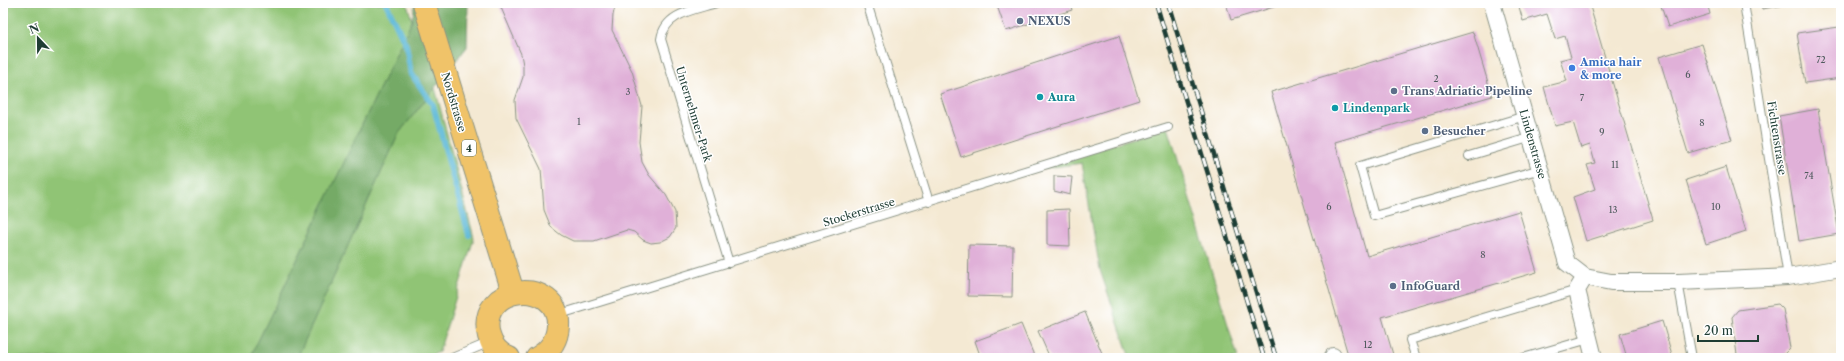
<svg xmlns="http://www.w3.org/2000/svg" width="1844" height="361" viewBox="0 0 1844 361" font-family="'Libre Caslon Text',serif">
  <rect width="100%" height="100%" fill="#fff"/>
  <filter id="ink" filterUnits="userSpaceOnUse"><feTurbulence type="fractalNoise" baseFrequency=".025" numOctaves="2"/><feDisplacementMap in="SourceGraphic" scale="8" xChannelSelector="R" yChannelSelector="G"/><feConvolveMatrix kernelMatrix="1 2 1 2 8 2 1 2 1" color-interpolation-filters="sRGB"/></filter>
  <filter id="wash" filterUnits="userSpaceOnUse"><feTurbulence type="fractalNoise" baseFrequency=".012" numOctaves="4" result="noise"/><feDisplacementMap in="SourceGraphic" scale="16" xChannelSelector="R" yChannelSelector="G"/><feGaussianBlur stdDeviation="0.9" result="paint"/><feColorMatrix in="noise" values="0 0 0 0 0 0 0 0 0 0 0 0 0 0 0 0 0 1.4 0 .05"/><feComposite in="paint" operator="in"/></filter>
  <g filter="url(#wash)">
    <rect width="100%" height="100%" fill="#f4e9d3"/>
    <!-- green -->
    <path fill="#90c475" stroke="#588054" d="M 3,3 L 407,3 L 412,21 L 250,358 L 3,358 Z
      M 435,88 L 474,238 L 439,352 L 425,358 L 297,358 L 399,133 Z
      M 1168,127 L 1238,358 L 1130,358 L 1100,270 L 1082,163 L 1032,170 Z"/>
    <!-- forest -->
    <path fill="#74aa66" stroke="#4a744d" d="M 415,3 L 468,3 L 467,47 L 399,133 L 297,358 L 250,358 L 412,21 Z"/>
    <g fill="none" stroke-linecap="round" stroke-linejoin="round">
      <!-- stream -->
      <path stroke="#57b6d6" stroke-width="6" d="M 386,3 L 406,45 L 411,73 L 433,105 L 469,235"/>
    </g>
    <g id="blocks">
      <!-- building -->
      <path fill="#e0b0d8" d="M 499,3 L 616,3 L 613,15 L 612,30 L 632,71 L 642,106 L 639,142 L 642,162 L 649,175 L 666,195 L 675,212 L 676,228 L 670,237 L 660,242 L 651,243 L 643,240 L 634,232 L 627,230 L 594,241 L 573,241 L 561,235 L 551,227 L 544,210 L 541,169 L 516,118 L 515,100 L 523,77 L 523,65 L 521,54 Z
        M 996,3 L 1070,3 L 1072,10 L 1006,31 Z
        M 1226,3 L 1287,3 L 1231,20 Z
        M 1518,3 L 1589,3 L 1653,220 L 1586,241 L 1573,197 L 1595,189 L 1587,165 L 1595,163 L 1590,145 L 1581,148 L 1573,122 L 1555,126 L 1544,87 L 1567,81 L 1560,60 L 1571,57 L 1565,36 L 1555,39 L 1547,14 L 1523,21 Z
        M 1660,3 L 1707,3 L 1710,14 L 1668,27 Z
        M 1761,3 L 1791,3 L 1791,4 L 1762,9 Z
        M 1839,27 L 1841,40 L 1841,78 L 1805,83 L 1797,33 Z
        M 1473,32 L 1492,96 L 1335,142 L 1367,256 L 1519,211 L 1537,272 L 1382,317 L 1394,358 L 1349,358 L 1271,92 Z
        M 1119,36 L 1139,100 L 961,157 L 940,94 Z
        M 1702,44 L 1732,140 L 1688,153 L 1659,57 Z
        M 1818,109 L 1839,234 L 1799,241 L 1779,116 Z
        M 1726,167 L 1746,231 L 1706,244 L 1686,180 Z
        M 1054,176 L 1072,177 L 1070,195 L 1054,191 Z
        M 1069,209 L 1070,246 L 1047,245 L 1047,210 Z
        M 969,245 L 1013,246 L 1012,297 L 968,296 Z
        M 1778,304 L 1783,309 L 1790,348 L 1784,354 L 1756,358 L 1742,358 L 1737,355 L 1732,317 L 1738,310 Z
        M 1085,312 L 1104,358 L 1050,358 L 1038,331 Z
        M 1662,321 L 1673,358 L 1627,358 L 1620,334 Z
        M 1021,324 L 1035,358 L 981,358 L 975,341 Z"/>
    </g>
  </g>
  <g filter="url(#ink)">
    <use href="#blocks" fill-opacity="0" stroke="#8a9384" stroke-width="1"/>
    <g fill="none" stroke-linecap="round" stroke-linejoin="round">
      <!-- lane casing -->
      <g stroke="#8a9384" stroke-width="10">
        <path id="lane" d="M 716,3 C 694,10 665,13 661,39 L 729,263
          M 867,3 L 929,202
          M 1744,3 L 1788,277
          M 1525,116 L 1360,166 L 1374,216 L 1541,169
          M 1469,156 L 1532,137
          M 1678,282 L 1692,358
          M 557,315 L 1168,127
          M 452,358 L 490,342
          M 1416,358 L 1410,340 L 1577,290
          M 1523,358 L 1589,339"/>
      </g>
      <!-- street casing -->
      <g stroke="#8a9384" stroke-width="18">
        <path id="street" d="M 1492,3 L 1567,263 L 1585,277
          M 1333,356 L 1333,358
          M 1594,358 L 1577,290 L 1585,277 L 1611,282 L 1678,282 L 1788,277 L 1841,268"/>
      </g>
      <!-- primary casing -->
      <g stroke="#8a9384" stroke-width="24">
        <path id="primary" d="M 424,3 L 513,292
          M 509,358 C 499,354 492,346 489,336 C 475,283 561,276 558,326 C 557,341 550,351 537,358"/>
      </g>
      <!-- lane -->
      <use href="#lane" stroke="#fff" stroke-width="8"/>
      <!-- street -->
      <use href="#street" stroke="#fff" stroke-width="16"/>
      <!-- primary -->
      <use href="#primary" stroke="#f0c369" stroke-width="22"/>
      <!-- rail casing -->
      <g stroke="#1f3d34" stroke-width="4.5">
        <path id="rail" d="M 1156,3 L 1264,358
          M 1168,3 L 1276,358"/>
      </g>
      <!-- rail -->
      <use href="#rail" stroke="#fff" stroke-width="3" stroke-dasharray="9" stroke-linecap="butt"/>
    </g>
  </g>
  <!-- markers -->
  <g fill="#5c6f8a" stroke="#fff" stroke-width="1.5">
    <circle cx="1020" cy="21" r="4"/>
    <circle cx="1394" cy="91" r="4"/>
    <circle cx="1425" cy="131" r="4"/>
    <circle cx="1393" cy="286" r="4"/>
  </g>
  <circle fill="#3f7fe0" stroke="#fff" stroke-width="1.5" cx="1572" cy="68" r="4"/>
  <g fill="#0f9aa8" stroke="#fff" stroke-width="1.5">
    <circle cx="1040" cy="97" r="4"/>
    <circle cx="1335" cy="108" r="4"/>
  </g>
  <g text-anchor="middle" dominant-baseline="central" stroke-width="3" stroke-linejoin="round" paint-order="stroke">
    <!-- number labels -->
    <g font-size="9" fill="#4f5a5d">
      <text x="1821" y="59">72</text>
      <text x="1688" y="74">6</text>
      <text x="1436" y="78">2</text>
      <text x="628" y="91">3</text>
      <text x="1582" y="97">7</text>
      <text x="579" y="121">1</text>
      <text x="1702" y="122">8</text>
      <text x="1602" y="131">9</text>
      <text x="1615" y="164">11</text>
      <text x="1809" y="175">74</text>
      <text x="1329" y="206">6</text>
      <text x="1716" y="206">10</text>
      <text x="1613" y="209">13</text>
      <text x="1483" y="254">8</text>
      <text x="1368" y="344">12</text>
    </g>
    <!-- shield labels -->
    <rect fill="#fff" stroke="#627771" stroke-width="1" x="462" y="140" width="14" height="16" rx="3"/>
    <g font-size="10" font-weight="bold" fill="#1f3d34">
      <text x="469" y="148">4</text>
    </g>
    <!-- service labels -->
    <g font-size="11" font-weight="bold" fill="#4e5e75" stroke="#fff" text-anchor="start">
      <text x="1028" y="21">NEXUS</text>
      <text x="1402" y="91">Trans Adriatic Pipeline</text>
      <text x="1433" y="131">Besucher</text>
      <text x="1401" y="286">InfoGuard</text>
    </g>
    <!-- shop labels -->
    <g font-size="11" font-weight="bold" fill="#366cbe" stroke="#fff" text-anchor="start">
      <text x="1580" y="62">Amica hair<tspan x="1580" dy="13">&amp; more</tspan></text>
    </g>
    <!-- culture labels -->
    <g font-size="11" font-weight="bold" fill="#0d838f" stroke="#fff" text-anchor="start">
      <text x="1048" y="97">Aura</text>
      <text x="1343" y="108">Lindenpark</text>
    </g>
    <!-- street labels -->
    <g font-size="11" fill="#1f3d34" stroke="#fff">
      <text transform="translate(454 102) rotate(73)">Nordstrasse</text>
      <text transform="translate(694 114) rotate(73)">Unternehmer-Park</text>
      <text transform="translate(1777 138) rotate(81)">Fichtenstrasse</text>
      <text transform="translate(1533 144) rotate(74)">Lindenstrasse</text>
      <text transform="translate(859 212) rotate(-17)">Stockerstrasse</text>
    </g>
  </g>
  <!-- margin -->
  <rect width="1844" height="361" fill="none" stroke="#fff" stroke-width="16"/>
  <!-- north arrow -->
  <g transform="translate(38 38) rotate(338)" stroke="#ffffff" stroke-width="3" paint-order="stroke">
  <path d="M0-3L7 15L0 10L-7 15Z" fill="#1f3d34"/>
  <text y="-6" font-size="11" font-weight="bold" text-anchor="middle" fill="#1f3d34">N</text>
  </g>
  <!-- scale -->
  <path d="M1698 335v6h60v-6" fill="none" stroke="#1f3d34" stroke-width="2"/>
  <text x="1704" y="335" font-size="12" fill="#1f3d34" stroke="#ffffff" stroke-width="3" paint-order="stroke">20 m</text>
</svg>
